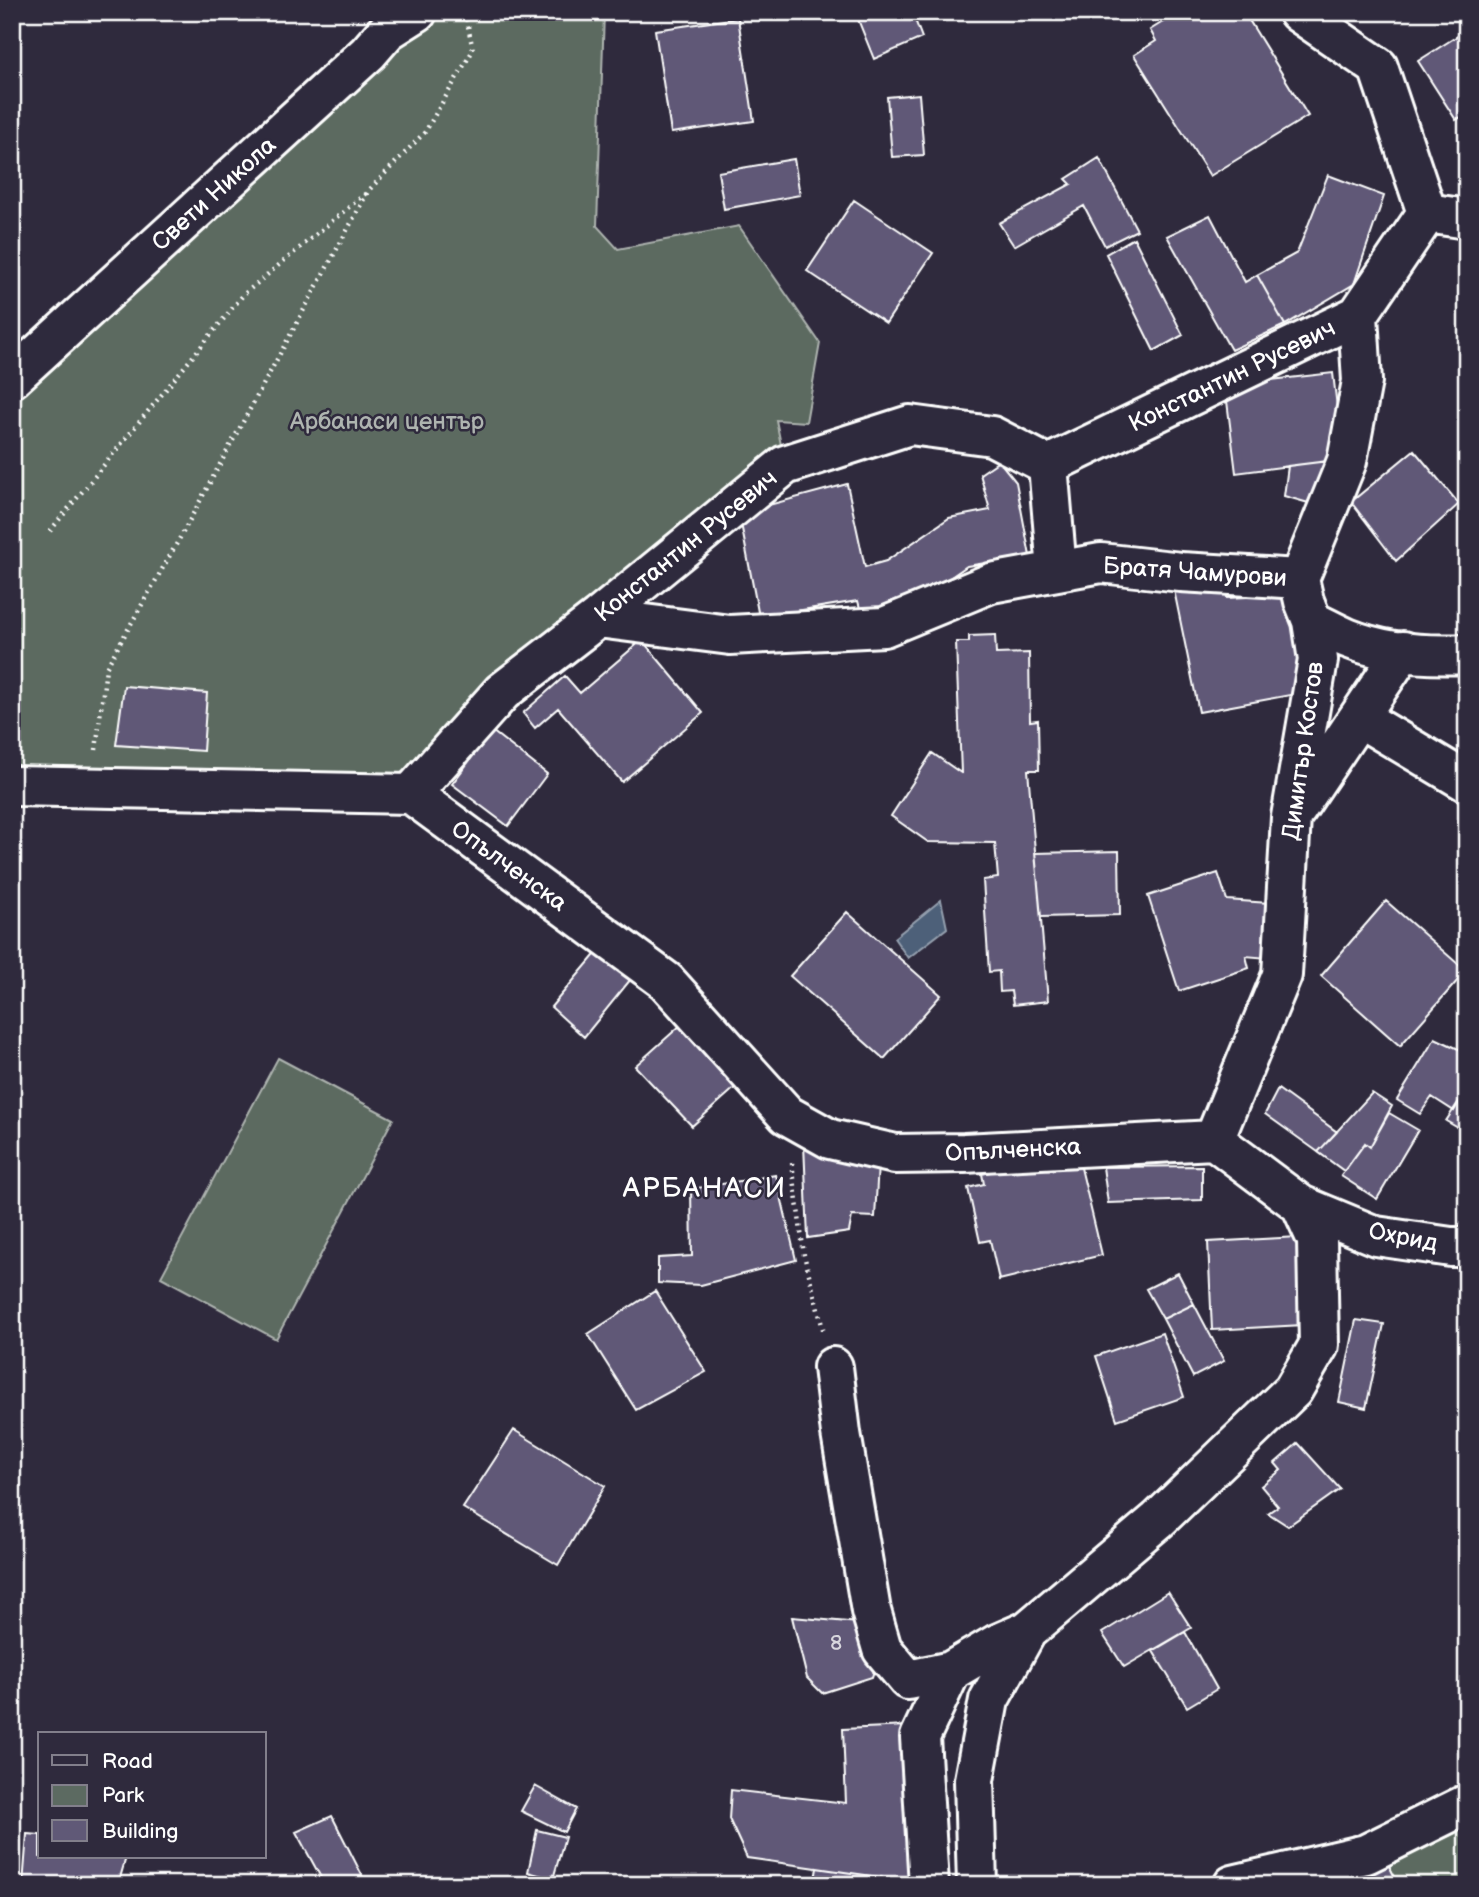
<svg xmlns="http://www.w3.org/2000/svg" width="1479" height="1897" viewBox="0 0 1479 1897" font-family="'Balsamiq Sans',sans-serif">
  <rect width="100%" height="100%" fill="#2f2a3d"/>
  <filter id="ink" filterUnits="userSpaceOnUse"><feTurbulence type="fractalNoise" baseFrequency=".0143" numOctaves="2"/><feDisplacementMap in="SourceGraphic" scale="14" xChannelSelector="R" yChannelSelector="G"/><feConvolveMatrix kernelMatrix="1 2 1 2 8 2 1 2 1" color-interpolation-filters="sRGB"/></filter>
  <g filter="url(#ink)">
    <!-- green -->
    <path fill="#5c6a61" stroke="#aeb4b0" stroke-width="2" d="M 417,12 L 604,12 L 597,226 L 618,249 L 739,226 L 820,343 L 806,422 L 776,420 L 785,465 L 411,794 L 12,786 L 12,378 Z
      M 278,1058 L 393,1119 L 276,1339 L 161,1277 Z
      M 1467,1819 L 1467,1885 L 1399,1885 L 1385,1858 Z"/>
    <!-- water -->
    <path fill="#4e6179" stroke="#95a0af" stroke-width="2" d="M 941,900 L 947,928 L 908,958 L 894,938 Z"/>
    <!-- building -->
    <path fill="#605977" stroke="#fff" stroke-width="2" d="M 855,12 L 912,12 L 922,38 L 874,59 Z
      M 1179,12 L 1244,12 L 1308,116 L 1210,176 L 1134,55 L 1156,41 L 1150,30 Z
      M 738,18 L 754,121 L 671,133 L 655,30 Z
      M 1467,30 L 1467,113 L 1456,120 L 1418,61 Z
      M 919,94 L 924,155 L 892,157 L 887,97 Z
      M 1099,158 L 1137,230 L 1105,246 L 1084,206 L 1014,246 L 999,223 L 1071,184 L 1066,179 Z
      M 794,159 L 800,195 L 724,209 L 718,172 Z
      M 1328,175 L 1384,196 L 1354,284 L 1285,325 L 1257,275 L 1297,253 Z
      M 854,200 L 933,253 L 886,323 L 807,271 Z
      M 1210,215 L 1245,282 L 1257,275 L 1285,325 L 1231,350 L 1167,236 Z
      M 1134,238 L 1183,335 L 1154,351 L 1106,254 Z
      M 1333,373 L 1343,459 L 1236,473 L 1225,385 Z
      M 1414,450 L 1459,504 L 1396,561 L 1351,502 Z
      M 999,461 L 1016,482 L 1030,556 L 967,566 L 897,614 L 861,612 L 858,601 L 759,617 L 739,513 L 847,484 L 865,567 L 886,561 L 949,518 L 990,510 L 980,474 Z
      M 1328,461 L 1312,504 L 1284,496 L 1288,466 Z
      M 1225,585 L 1227,598 L 1291,595 L 1307,659 L 1301,693 L 1199,712 L 1174,590 Z
      M 995,635 L 996,654 L 1029,653 L 1030,721 L 1038,720 L 1039,770 L 1028,770 L 1048,1001 L 1013,1005 L 1011,991 L 1000,992 L 999,971 L 989,972 L 983,880 L 998,878 L 995,843 L 928,842 L 891,816 L 932,753 L 961,773 L 956,642 L 969,642 L 969,636 Z
      M 642,640 L 703,713 L 622,782 L 558,708 L 535,728 L 523,713 L 565,676 L 580,693 Z
      M 124,686 L 207,693 L 203,751 L 116,745 Z
      M 492,731 L 547,774 L 508,826 L 452,784 Z
      M 1119,851 L 1120,915 L 1041,917 L 1035,853 Z
      M 1218,873 L 1227,900 L 1284,904 L 1279,959 L 1246,956 L 1249,968 L 1179,991 L 1148,896 Z
      M 1386,901 L 1466,971 L 1400,1046 L 1321,976 Z
      M 847,912 L 941,995 L 884,1059 L 790,976 Z
      M 604,944 L 635,974 L 584,1037 L 551,1007 Z
      M 691,1016 L 746,1078 L 692,1126 L 635,1066 Z
      M 1435,1038 L 1467,1053 L 1467,1089 L 1454,1111 L 1432,1097 L 1420,1114 L 1397,1100 Z
      M 1278,1089 L 1337,1132 L 1318,1152 L 1265,1114 Z
      M 1467,1089 L 1467,1133 L 1446,1121 Z
      M 1372,1093 L 1392,1106 L 1370,1147 L 1365,1143 L 1344,1171 L 1318,1152 Z
      M 1389,1113 L 1418,1130 L 1377,1199 L 1341,1176 L 1365,1143 L 1370,1147 Z
      M 804,1144 L 878,1164 L 875,1217 L 852,1216 L 849,1232 L 808,1238 Z
      M 1077,1151 L 1102,1255 L 999,1280 L 990,1240 L 980,1242 L 968,1188 L 984,1184 L 982,1174 Z
      M 1202,1166 L 1202,1200 L 1108,1203 L 1103,1167 Z
      M 776,1175 L 796,1260 L 701,1285 L 658,1283 L 658,1258 L 692,1256 L 691,1189 Z
      M 1299,1237 L 1303,1325 L 1212,1330 L 1208,1242 Z
      M 1178,1273 L 1194,1304 L 1163,1319 L 1146,1289 Z
      M 655,1291 L 706,1372 L 636,1410 L 588,1334 Z
      M 1194,1304 L 1224,1361 L 1193,1377 L 1163,1319 Z
      M 1356,1320 L 1384,1324 L 1366,1408 L 1339,1402 Z
      M 1162,1333 L 1184,1397 L 1117,1420 L 1096,1356 Z
      M 514,1430 L 605,1486 L 558,1565 L 463,1508 Z
      M 1298,1443 L 1340,1489 L 1288,1526 L 1268,1513 L 1278,1506 L 1261,1486 L 1281,1470 L 1275,1463 Z
      M 1168,1592 L 1191,1628 L 1124,1667 L 1102,1633 Z
      M 792,1617 L 870,1624 L 877,1661 L 872,1677 L 822,1693 L 807,1678 Z
      M 1185,1632 L 1217,1689 L 1187,1707 L 1153,1651 Z
      M 907,1726 L 914,1882 L 747,1858 L 729,1819 L 731,1790 L 846,1803 L 843,1729 Z
      M 535,1786 L 576,1809 L 564,1832 L 521,1811 Z
      M 332,1816 L 367,1885 L 325,1885 L 296,1832 Z
      M 537,1830 L 565,1837 L 553,1879 L 528,1872 Z
      M 27,1834 L 40,1835 L 40,1857 L 126,1857 L 118,1885 L 23,1885 Z
      M 1385,1858 L 1399,1885 L 1359,1885 L 1352,1874 Z
      M 817,1868 L 914,1882 L 914,1885 L 814,1885 Z"/>
    <g fill="none" stroke-linecap="round" stroke-linejoin="round">
      <!-- minor casing -->
      <g stroke="#fff" stroke-width="44">
        <path id="minor" d="M 1427,213 L 1467,219
          M 12,378 L 368,53 L 387,31 L 417,12
          M 1048,465 L 1057,571
          M 598,618 L 730,635 L 884,627 L 991,583 L 1101,563 L 1181,572 L 1299,579
          M 1312,621 C 1323,626 1335,633 1347,638 C 1384,653 1427,656 1467,654
          M 1360,718 L 1467,782
          M 12,786 L 411,794 L 666,981 L 787,1115 L 830,1139 L 895,1154 L 964,1153 L 1214,1140 L 1301,1205 L 1317,1240 L 1319,1345 L 1293,1390 L 1158,1520 L 1027,1631 L 989,1700 L 974,1780 L 977,1885
          M 411,794 L 502,692 L 598,618 L 785,465 L 910,425 L 992,436 L 1048,465 L 1358,315
          M 1297,809 L 1403,651
          M 1214,1140 L 1282,975 L 1291,817 L 1318,660 L 1312,621 L 1304,601 L 1299,579 L 1347,461 L 1362,381 L 1358,315 L 1427,213 L 1378,67 L 1298,12
          M 1301,1205 L 1376,1236 L 1451,1247 L 1467,1247
          M 833,1367 L 841,1433 L 871,1611 L 882,1649 L 908,1680 L 951,1671
          M 929,1885 L 920,1737 L 951,1671 L 997,1644 L 1027,1631
          M 1233,1885 L 1366,1854 L 1467,1804"/>
      </g>
      <!-- path -->
      <path stroke="#fff" stroke-width="4.5" stroke-dasharray="2 5" stroke-linecap="butt" d="M 50,531 L 244,294 L 366,193
        M 96,750 L 106,668 L 181,536 L 369,190 L 425,132 L 473,50 L 465,12
        M 792,1163 L 804,1255 L 824,1333"/>
      <!-- minor -->
      <use href="#minor" stroke="#2f2a3d" stroke-width="38"/>
    </g>
  </g>
  <g text-anchor="middle" dominant-baseline="central" stroke-width="5" stroke-linejoin="round" paint-order="stroke">
    <!-- number labels -->
    <g font-size="21" fill="#d7d6dd">
      <text x="836" y="1643">8</text>
    </g>
    <!-- street labels -->
    <g font-size="24" fill="#fff" stroke="#2f2a3d">
      <text transform="translate(214 194) rotate(-42)">Свети Никола</text>
      <text transform="translate(1232 376) rotate(-26)">Константин Русевич</text>
      <text transform="translate(686 546) rotate(-39)">Константин Русевич</text>
      <text transform="translate(1195 572) rotate(4)">Братя Чамурови</text>
      <text transform="translate(1303 751) rotate(-82)">Димитър Костов</text>
      <text transform="translate(509 866) rotate(36)">Опълченска</text>
      <text transform="translate(1013 1150) rotate(-3)">Опълченска</text>
      <text transform="translate(1403 1237) rotate(11)">Охрид</text>
    </g>
    <!-- park labels -->
    <g font-size="24" fill="#aeb4b0" stroke="#2f2a3d">
      <text x="387" y="421">Арбанаси център</text>
    </g>
    <!-- quarter labels -->
    <g font-size="28" letter-spacing="2" fill="#fff" stroke="#2f2a3d">
      <text x="705" y="1188">АРБАНАСИ</text>
    </g>
  </g>
  <!-- margin -->
  <rect width="1479" height="1897" fill="none" stroke="#2f2a3d" stroke-width="42"/>
  <rect x="21" y="21" width="1437" height="1855" fill="none" stroke="#fff" stroke-width="2.5" filter="url(#ink)"/>
  <!-- legend -->
  <rect x="38" y="1732" width="228" height="126" fill="#2f2a3d" stroke="#827f8b" stroke-width="2"/>
  <rect x="52" y="1755" width="35" height="10" fill="#2f2a3d" stroke="#827f8b" stroke-width="2"/>
  <text x="102" y="1768" font-size="21" fill="#ffffff">Road</text>
  <rect x="52" y="1785" width="35" height="21" fill="#5c6a61" stroke="#827f8b" stroke-width="2"/>
  <text x="102" y="1802" font-size="21" fill="#ffffff">Park</text>
  <rect x="52" y="1820" width="35" height="21" fill="#605977" stroke="#827f8b" stroke-width="2"/>
  <text x="102" y="1838" font-size="21" fill="#ffffff">Building</text>
</svg>
